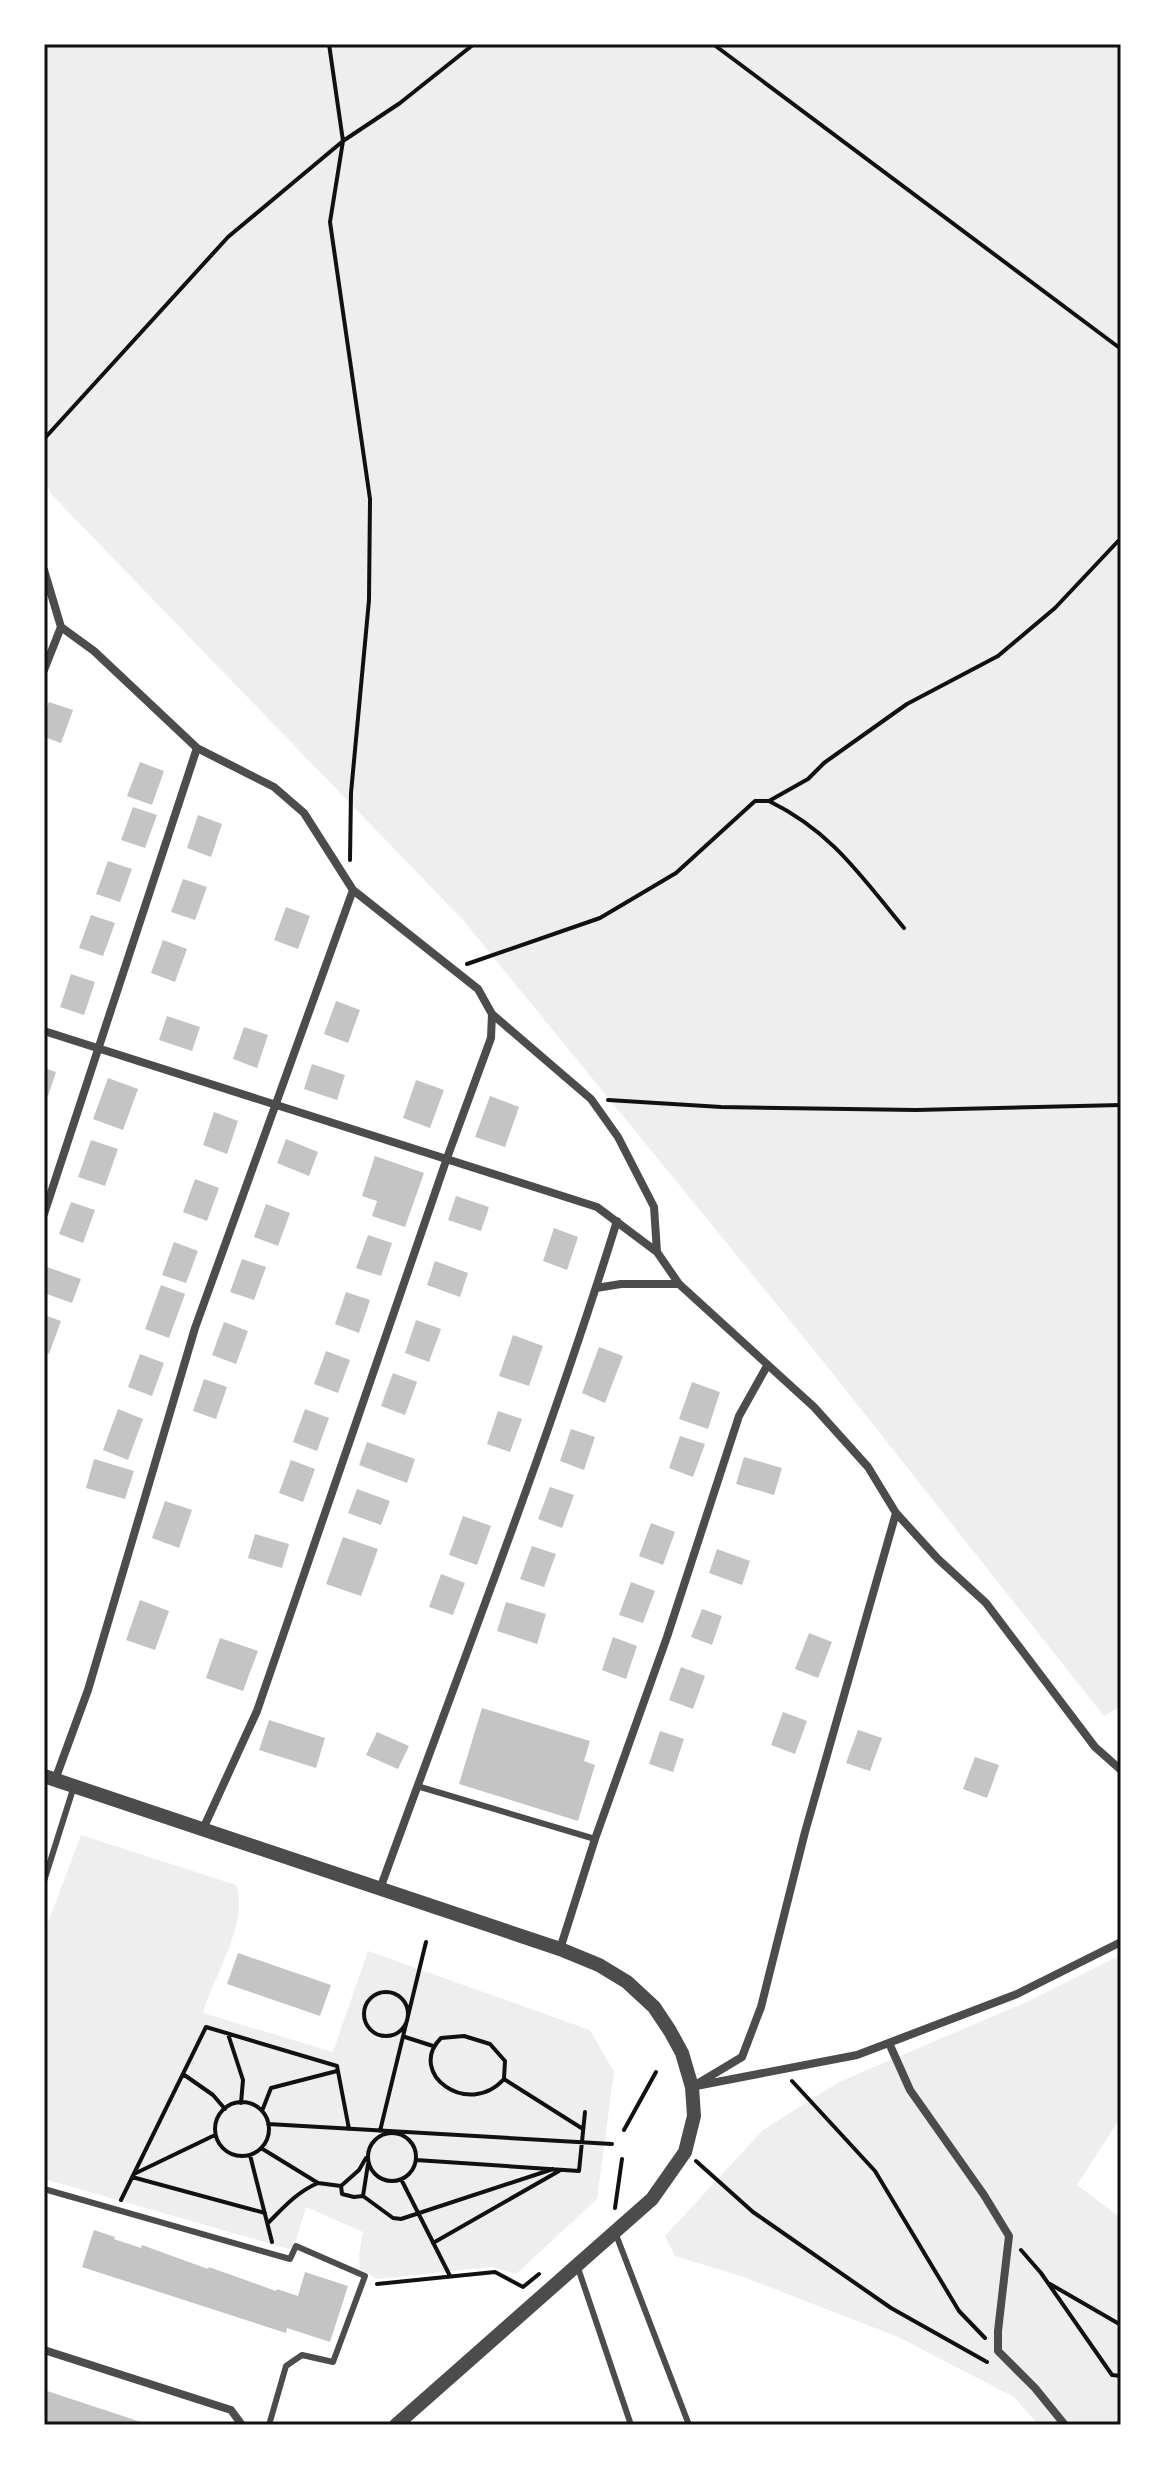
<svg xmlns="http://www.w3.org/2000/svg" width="1165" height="2469" viewBox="0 0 1165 2469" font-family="'Golos Text',sans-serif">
  <rect width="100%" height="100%" fill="#fff"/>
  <!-- green -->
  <path fill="#eee" d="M 44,44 L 1121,44 L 1121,1706 L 1104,1716 L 818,1355 L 463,920 L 53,496 L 44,479 Z
    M 81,1835 L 236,1885 C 250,1921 213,1977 203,2013 L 333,2052 L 368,1951 L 590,2030 L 614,2072 L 597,2199 L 516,2274 L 492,2267 L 377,2279 L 360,2269 L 359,2254 L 363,2232 L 306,2207 L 293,2250 L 44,2179 L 44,1933 Z
    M 1121,1955 L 1121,2117 L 1077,2185 L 1121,2218 L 1121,2425 L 1039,2425 L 1014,2397 L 898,2337 L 741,2276 L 675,2256 L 665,2236 L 763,2130 L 839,2082 L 1031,2000 Z"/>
  <!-- building -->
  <path fill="#c4c4c4" d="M 49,702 L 73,710 L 61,743 L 44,737 L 44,715 Z
    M 140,762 L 164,771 L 152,805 L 127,796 Z
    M 133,807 L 157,815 L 145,848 L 121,840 Z
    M 198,815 L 222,824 L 211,857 L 187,848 Z
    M 108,861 L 132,869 L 120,902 L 96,894 Z
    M 183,879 L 207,887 L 195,920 L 171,912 Z
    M 286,907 L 310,916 L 298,949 L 274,940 Z
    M 91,915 L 115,923 L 103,956 L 79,948 Z
    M 163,940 L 187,949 L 175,982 L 151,973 Z
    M 71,974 L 95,982 L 84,1015 L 60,1007 Z
    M 336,1001 L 360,1010 L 348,1043 L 324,1034 Z
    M 167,1016 L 200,1027 L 192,1051 L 159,1040 Z
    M 244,1027 L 268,1035 L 257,1068 L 233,1059 Z
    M 312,1064 L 345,1075 L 337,1100 L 304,1089 Z
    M 44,1068 L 56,1072 L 48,1096 L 44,1095 Z
    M 108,1078 L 138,1089 L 123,1130 L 93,1119 Z
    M 416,1080 L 444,1090 L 430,1128 L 403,1118 Z
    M 490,1096 L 519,1107 L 505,1147 L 475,1137 Z
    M 214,1112 L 238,1121 L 227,1154 L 203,1145 Z
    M 286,1139 L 318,1152 L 309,1176 L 277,1163 Z
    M 91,1140 L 118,1149 L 105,1186 L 78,1177 Z
    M 375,1156 L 424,1173 L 405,1227 L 372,1216 L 377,1201 L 362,1196 Z
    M 195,1179 L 219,1188 L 207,1221 L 183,1212 Z
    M 456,1196 L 489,1207 L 481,1231 L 448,1220 Z
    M 71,1202 L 95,1210 L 83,1243 L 59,1234 Z
    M 266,1204 L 290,1213 L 278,1246 L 254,1237 Z
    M 554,1228 L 578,1237 L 567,1270 L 543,1261 Z
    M 368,1235 L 392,1243 L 381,1276 L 356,1268 Z
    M 174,1242 L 198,1251 L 186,1283 L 162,1275 Z
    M 242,1259 L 266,1267 L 254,1300 L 230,1292 Z
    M 435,1261 L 468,1273 L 460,1297 L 427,1285 Z
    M 47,1267 L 81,1279 L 72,1303 L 44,1293 L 44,1277 Z
    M 161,1285 L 185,1294 L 169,1338 L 145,1329 Z
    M 346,1292 L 370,1300 L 359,1333 L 335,1324 Z
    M 44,1315 L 61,1321 L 49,1354 L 44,1352 Z
    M 416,1320 L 441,1329 L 429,1362 L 405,1353 Z
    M 224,1322 L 248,1331 L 236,1364 L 212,1355 Z
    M 513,1335 L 543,1346 L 529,1386 L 499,1376 Z
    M 599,1347 L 623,1356 L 605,1403 L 582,1393 Z
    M 326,1351 L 350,1360 L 338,1393 L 314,1384 Z
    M 140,1354 L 164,1363 L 152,1396 L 128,1387 Z
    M 393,1373 L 417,1382 L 405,1415 L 381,1406 Z
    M 204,1379 L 227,1387 L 216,1419 L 193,1411 Z
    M 692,1382 L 720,1392 L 708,1429 L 679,1419 Z
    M 118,1409 L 143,1419 L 128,1460 L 103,1450 Z
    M 305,1409 L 329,1418 L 317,1451 L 293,1442 Z
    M 498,1411 L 522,1419 L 510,1452 L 487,1444 Z
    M 571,1429 L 595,1437 L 584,1470 L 560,1461 Z
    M 680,1436 L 705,1444 L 693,1477 L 669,1468 Z
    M 367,1442 L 415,1459 L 407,1483 L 359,1465 Z
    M 744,1457 L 782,1468 L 774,1495 L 736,1484 Z
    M 94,1459 L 134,1471 L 125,1499 L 86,1488 Z
    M 291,1460 L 315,1469 L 303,1502 L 279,1493 Z
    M 550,1487 L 574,1495 L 562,1528 L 538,1519 Z
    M 357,1489 L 390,1501 L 381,1525 L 348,1513 Z
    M 165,1501 L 192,1510 L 179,1548 L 152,1538 Z
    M 463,1516 L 491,1526 L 477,1565 L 449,1555 Z
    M 651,1523 L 675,1532 L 663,1565 L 639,1556 Z
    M 255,1534 L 289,1544 L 282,1568 L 248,1558 Z
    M 343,1537 L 378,1549 L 361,1596 L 326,1584 Z
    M 532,1546 L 556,1554 L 544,1587 L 520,1579 Z
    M 717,1549 L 750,1561 L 742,1585 L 709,1573 Z
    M 441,1574 L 465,1583 L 453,1615 L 429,1607 Z
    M 631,1582 L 655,1591 L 643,1623 L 619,1615 Z
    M 140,1600 L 169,1611 L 155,1650 L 126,1640 Z
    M 506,1602 L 546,1614 L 537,1644 L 497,1631 Z
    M 702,1609 L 722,1616 L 712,1645 L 691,1637 Z
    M 809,1633 L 832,1642 L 818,1678 L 795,1669 Z
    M 613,1637 L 637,1646 L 626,1679 L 602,1670 Z
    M 220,1638 L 258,1651 L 243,1691 L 206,1678 Z
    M 681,1667 L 705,1676 L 693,1709 L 669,1700 Z
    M 482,1708 L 590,1741 L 584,1761 L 595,1765 L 578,1821 L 459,1784 Z
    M 783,1712 L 807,1721 L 795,1754 L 771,1745 Z
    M 269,1720 L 325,1738 L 316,1768 L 259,1750 Z
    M 858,1730 L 882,1738 L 870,1771 L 846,1763 Z
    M 660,1731 L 684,1739 L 673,1772 L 649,1764 Z
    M 377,1732 L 409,1746 L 398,1769 L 366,1755 Z
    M 975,1757 L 999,1765 L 987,1798 L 963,1789 Z
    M 238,1953 L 331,1985 L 320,2016 L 227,1984 Z
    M 94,2230 L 115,2237 L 114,2239 L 141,2248 L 142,2245 L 208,2269 L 209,2267 L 276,2291 L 277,2289 L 298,2296 L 305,2272 L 348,2286 L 330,2342 L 287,2328 L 286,2333 L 82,2267 Z
    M 44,2390 L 147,2424 L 147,2425 L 44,2425 Z"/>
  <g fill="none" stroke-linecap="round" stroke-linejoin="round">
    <!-- path -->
    <path stroke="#111" stroke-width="4" d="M 329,44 L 343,141 L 330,222 L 370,499 L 369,600 L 351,793 L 350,860
      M 713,44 L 1121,349
      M 44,439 L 228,237 L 343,141 L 400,103 L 474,44
      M 769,801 C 832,832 860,875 904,928
      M 467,964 L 600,918 L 676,873 L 755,801 L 769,801 L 808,779 L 824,763 L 907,704 L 998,656 L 1055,608 L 1121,538
      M 608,1100 L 721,1107 L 916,1110 L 1121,1105
      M364 2014a22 22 0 1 1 44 0a22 22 0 1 1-44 0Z
      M 228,2034 L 243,2080 L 241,2103
      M 464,2036 L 490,2044 L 505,2061 L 504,2079 C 468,2119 406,2073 441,2038 Z
      M 405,2037 L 433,2046
      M 183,2074 L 213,2095 L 225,2109
      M 504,2079 L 583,2129
      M 792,2081 L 875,2171 L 959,2311 L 985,2338
      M215 2129a27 27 0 1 1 54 0a27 27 0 1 1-54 0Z
      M 262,2111 L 271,2088 L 337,2071
      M 268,2124 L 612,2144
      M 624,2130 L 656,2072
      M 380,2131 L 426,1942
      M368 2157a24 24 0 1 1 48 0a24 24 0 1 1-48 0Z
      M 261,2148 L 318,2183 L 341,2186
      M 250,2155 L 272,2242
      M 416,2160 L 579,2171 L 585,2112
      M 696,2161 L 753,2212 L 891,2308 L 987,2362
      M 368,2164 L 363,2196 L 393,2218 L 401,2219 L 553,2169
      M 134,2174 L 215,2135
      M 132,2177 L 265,2213
      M 401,2179 L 450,2276
      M 363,2196 L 354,2197 L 342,2194 L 341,2186 L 359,2170 L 366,2158
      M 121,2200 L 206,2027 L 337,2066 L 349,2129
      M 615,2208 L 622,2159
      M 268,2223 C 284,2207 297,2192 318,2183
      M 433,2243 L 559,2171
      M 1021,2250 L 1041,2273 L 1112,2375 L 1121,2376
      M 377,2284 L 495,2272 L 523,2287 L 539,2274
      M 1050,2284 L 1121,2325"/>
    <!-- service -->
    <path stroke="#4c4c4c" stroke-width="6" d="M 417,1786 L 595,1839
      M 44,1881 L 74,1786
      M 44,2189 L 290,2259 L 296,2246 L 365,2276 L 333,2362 L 302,2355 L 286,2366 L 269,2425
      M 615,2232 L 689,2425
      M 577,2265 L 631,2425"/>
    <!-- minor -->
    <path stroke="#4c4c4c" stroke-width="8" d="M 44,570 L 61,627 L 94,651 L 197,748 L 274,787 L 304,813 L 353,890 L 478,989 L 492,1014 L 591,1099 L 618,1137 L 654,1207 L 657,1252 L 679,1284 L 814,1407 L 868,1467 L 896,1513 L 938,1559 L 986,1603 L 1095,1747 L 1121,1770
      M 44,670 L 61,627
      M 44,1031 L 597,1207 L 657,1252
      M 44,1214 L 197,748
      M 596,1288 L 621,1284 L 679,1284
      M 55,1780 L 88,1690 L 195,1328 L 353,890
      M 203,1829 L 257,1711 L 447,1158 L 491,1038 L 492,1014
      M 380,1889 C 460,1667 547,1447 617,1221
      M 560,1949 L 595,1839 L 667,1637 L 739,1416 L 767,1366
      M 889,2043 L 910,2090 L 984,2195 L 1009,2236 L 998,2331 L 998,2351 L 1035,2388 L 1065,2425
      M 696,2086 L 857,2055 L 1017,1994 L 1121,1942
      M 692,2087 L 742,2057 L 761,2007 L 805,1832 L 896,1513
      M 44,2350 L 231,2410 L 242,2425"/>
    <!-- tertiary -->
    <path stroke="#4c4c4c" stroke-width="14" d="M 44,1776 L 560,1949 L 599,1965 L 627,1982 L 654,2007 L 670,2031 L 682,2053 L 692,2087 L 694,2116 L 685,2152 L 652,2199 L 396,2425"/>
  </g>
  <!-- border -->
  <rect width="1165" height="2469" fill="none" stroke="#ffffff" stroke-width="92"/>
  <rect x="46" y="46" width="1073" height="2377" fill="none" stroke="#111" stroke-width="3"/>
</svg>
